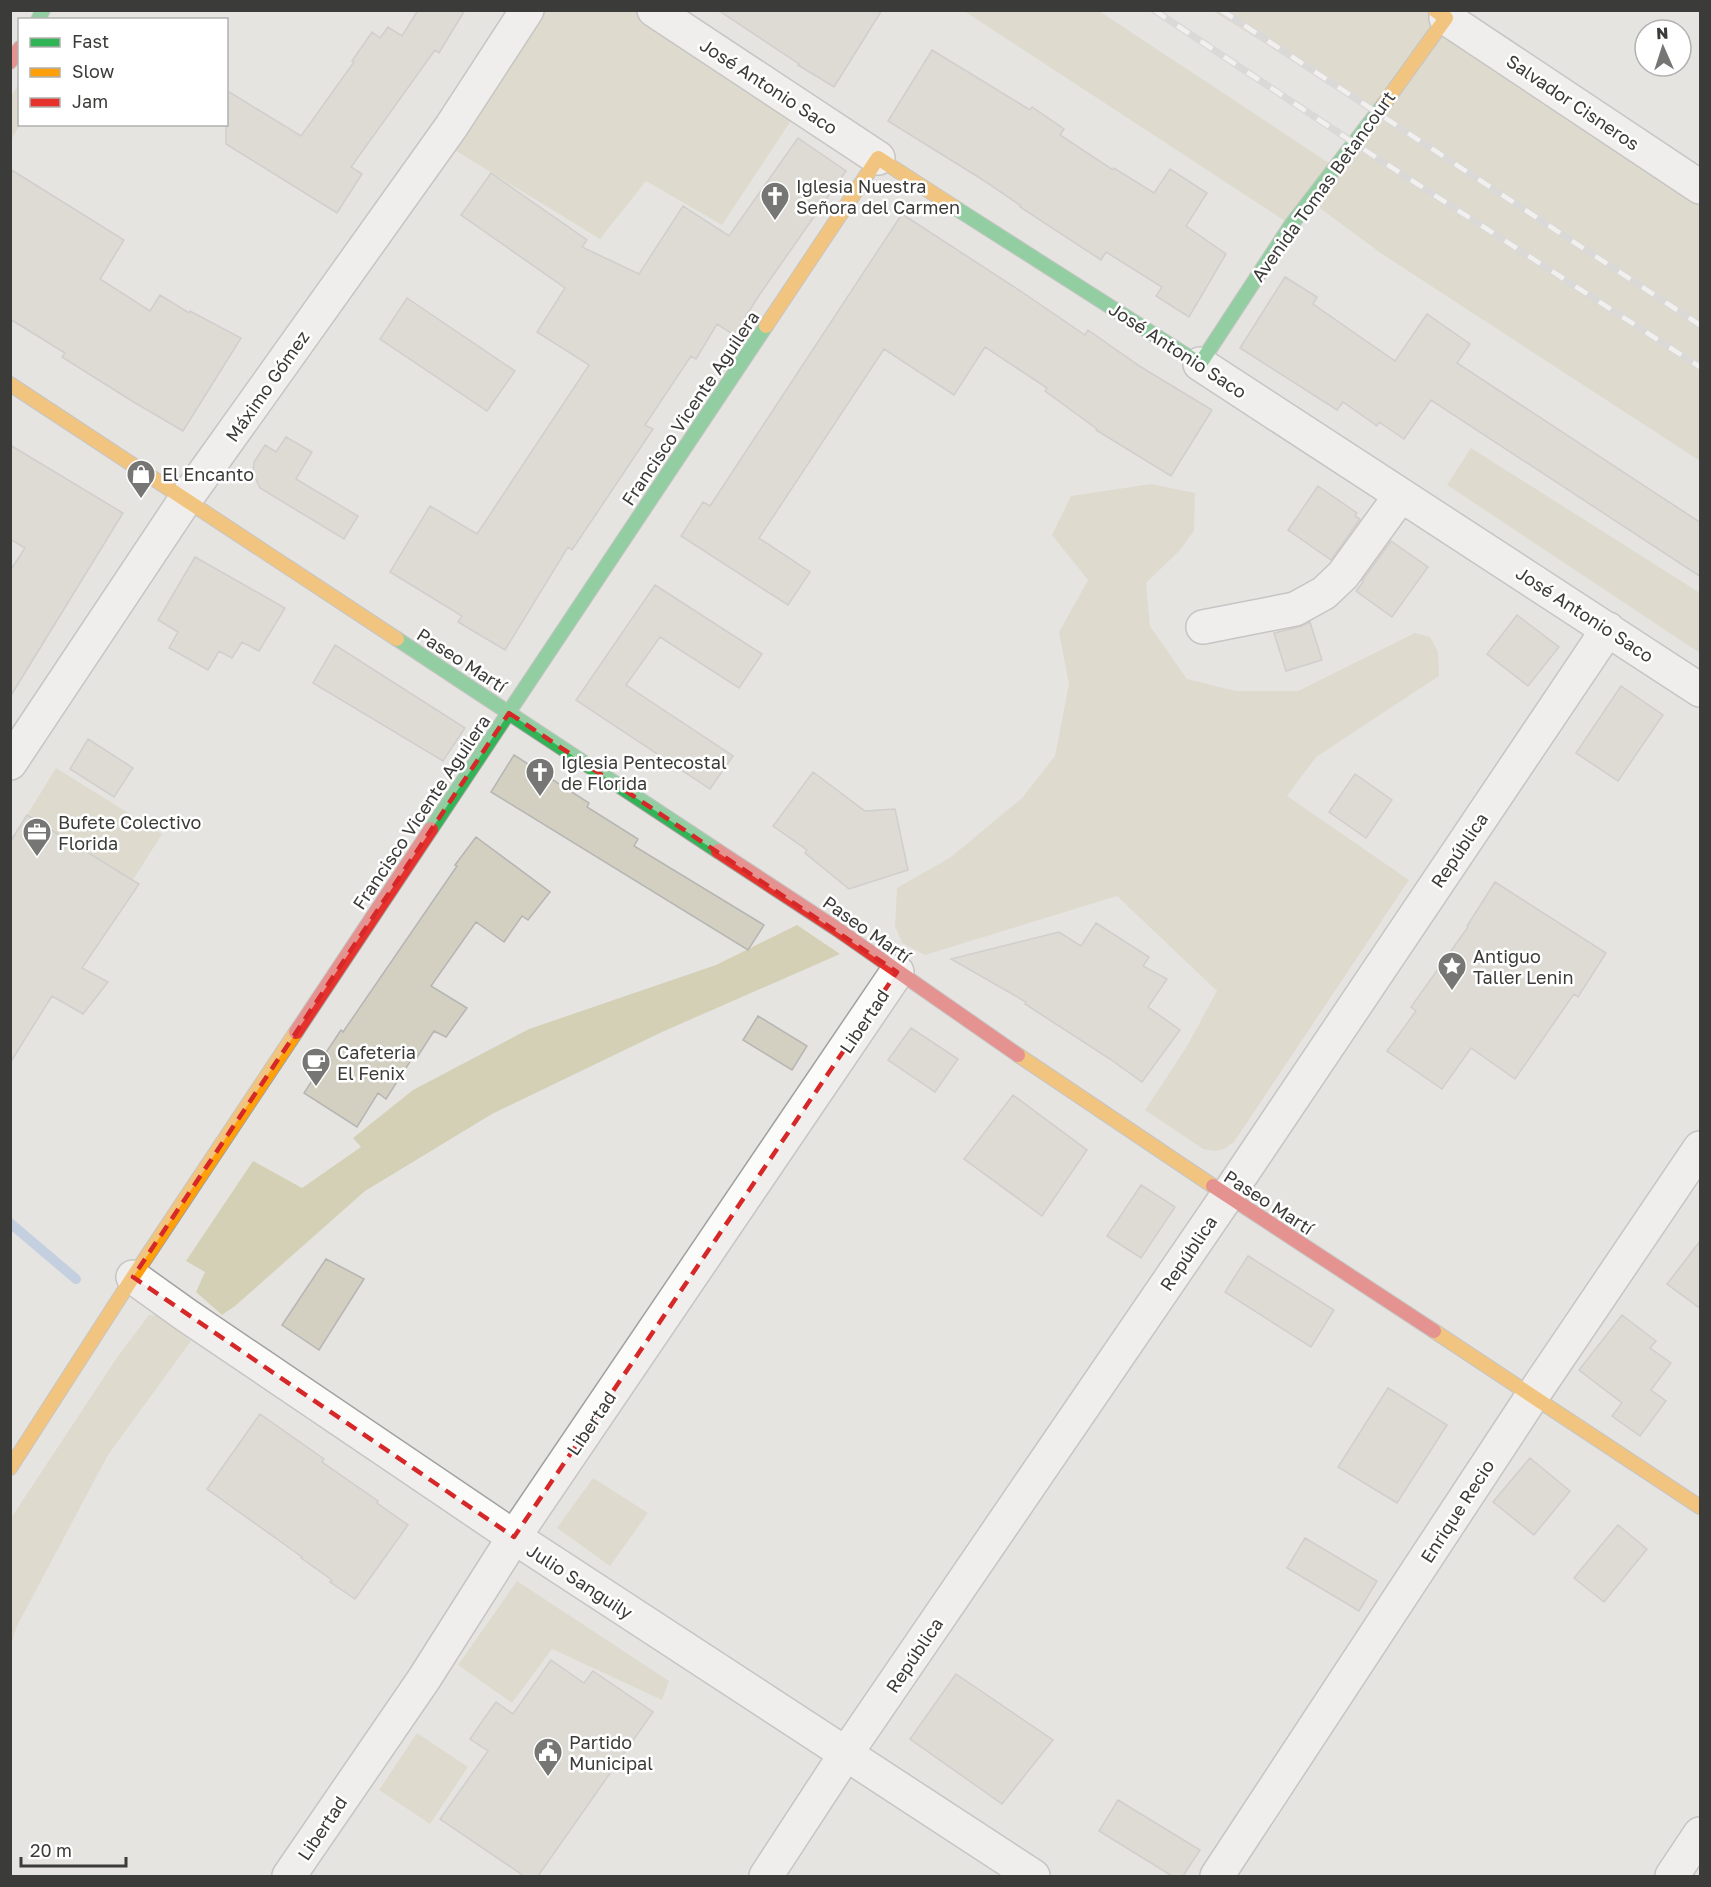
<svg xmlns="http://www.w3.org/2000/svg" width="1711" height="1887" viewBox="0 0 1711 1887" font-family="'Golos Text',sans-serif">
  <rect width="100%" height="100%" fill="#e5e4e1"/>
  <!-- green -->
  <path fill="#d4d0b6" d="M 527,11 L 654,11 L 800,107 L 722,225 L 646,181 L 600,239 L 440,141 Z
    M 964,11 L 1099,11 L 1332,165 L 1376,113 L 1213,11 L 1435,11 L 1700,181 L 1700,461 L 1382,254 L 1309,200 L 1291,225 Z
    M 19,83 L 20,125 L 11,140 L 11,97 Z
    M 1471,448 L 1700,593 L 1700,653 L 1447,485 Z
    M 1151,484 L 1195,493 L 1194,531 L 1180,550 L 1146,583 L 1150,626 L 1187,679 L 1236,691 L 1298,691 L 1415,633 L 1430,637 L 1438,652 L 1439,676 L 1316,757 L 1287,796 L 1409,880 L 1234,1142 L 1224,1149 L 1215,1151 L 1203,1149 L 1145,1110 L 1187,1046 L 1217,991 L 1117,896 L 925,955 L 902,943 L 895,926 L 897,888 L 951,857 L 1022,798 L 1055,756 L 1069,684 L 1059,632 L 1088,580 L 1052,535 L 1071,496 Z
    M 56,768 L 162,834 L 133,880 L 27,815 Z
    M 797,925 L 840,954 L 662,1032 L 492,1114 L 365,1191 L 235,1306 L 222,1315 L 196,1292 L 205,1272 L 186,1261 L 253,1161 L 302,1188 L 361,1147 L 353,1138 L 413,1090 L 529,1029 L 716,965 Z
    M 149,1315 L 163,1316 L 191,1341 L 108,1455 L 17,1626 L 11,1645 L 11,1518 L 118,1356 Z
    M 593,1478 L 648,1513 L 610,1566 L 557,1528 Z
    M 517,1581 L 669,1681 L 662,1700 L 552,1649 L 512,1703 L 458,1665 Z
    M 417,1733 L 468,1767 L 430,1824 L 379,1790 Z"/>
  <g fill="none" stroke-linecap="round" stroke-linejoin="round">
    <!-- stream -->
    <path stroke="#9cb9dc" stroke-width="10" d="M 10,1223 L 76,1279"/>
  </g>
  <!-- building -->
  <path fill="#d3d0c2" stroke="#b5b5b3" stroke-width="1.5" d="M 418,10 L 465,10 L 439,53 L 435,50 L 351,167 L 362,174 L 337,213 L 226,144 L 226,90 L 301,136 L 354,62 L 352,61 L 372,32 L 380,38 L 388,27 L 402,36 Z
    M 718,10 L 882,10 L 834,87 L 798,65 L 799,64 Z
    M 932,50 L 1030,110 L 1032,107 L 1064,129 L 1060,135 L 1113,170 L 1114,168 L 1154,193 L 1170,169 L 1207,193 L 1186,226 L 1226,254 L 1189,317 L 1156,296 L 1162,287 L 1106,252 L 1101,260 L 1020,207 L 1021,206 L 983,180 L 888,121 Z
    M 798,138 L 846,171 L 760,294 L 734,335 L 717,324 L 696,359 L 691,356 L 645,425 L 653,429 L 572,550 L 568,547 L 505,650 L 458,622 L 462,616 L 390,572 L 430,506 L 477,534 L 589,365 L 537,332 L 565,288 L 461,215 L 491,173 L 587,240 L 582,247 L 639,274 L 683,206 L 729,236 Z
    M 10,169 L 124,240 L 100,279 L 150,311 L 160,295 L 189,313 L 190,311 L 241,338 L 183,431 L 132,401 L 62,357 L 65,353 L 10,319 Z
    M 902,214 L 1022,292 L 1085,335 L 1088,330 L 1141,367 L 1212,410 L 1171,476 L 1096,430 L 1097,429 L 1045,391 L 1047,388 L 985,347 L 954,395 L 884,349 L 759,538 L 810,572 L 788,605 L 681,536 L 703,502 L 710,506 Z
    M 1285,277 L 1317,297 L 1313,304 L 1395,361 L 1427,314 L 1470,344 L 1457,363 L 1701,523 L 1701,577 L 1431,400 L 1404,439 L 1379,422 L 1377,426 L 1343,402 L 1337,410 L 1240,348 Z
    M 407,298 L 515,371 L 487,411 L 380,339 Z
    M 286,437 L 312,452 L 296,479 L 358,516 L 344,539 L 260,488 L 253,473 L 254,462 L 265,445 L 276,452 Z
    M 10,445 L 123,513 L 10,697 L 10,571 L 25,548 L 10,539 Z
    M 1318,486 L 1357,513 L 1355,516 L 1360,519 L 1331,560 L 1288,530 Z
    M 1391,541 L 1428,567 L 1392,617 L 1356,591 L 1363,582 L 1362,581 Z
    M 195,557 L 285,608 L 259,651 L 242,642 L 232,658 L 219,651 L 208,670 L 169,648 L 178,632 L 158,620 Z
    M 655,585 L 762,654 L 739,688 L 660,637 L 626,685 L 733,756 L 710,789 L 576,700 Z
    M 1517,615 L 1559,647 L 1528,686 L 1487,654 Z
    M 1310,622 L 1322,660 L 1286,671 L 1274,633 L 1299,627 Z
    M 335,645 L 465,728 L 443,761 L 313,683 Z
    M 1621,686 L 1663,715 L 1618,781 L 1576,753 Z
    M 88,739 L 133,768 L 114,797 L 70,769 Z
    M 514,755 L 589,803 L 587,807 L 638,839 L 634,846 L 764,925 L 748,950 L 491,792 Z
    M 813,772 L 865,811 L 895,809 L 908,870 L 849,889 L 805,853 L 807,850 L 773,826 Z
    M 1355,774 L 1392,800 L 1366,838 L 1329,812 Z
    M 27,815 L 139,884 L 82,968 L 108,982 L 83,1014 L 52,996 L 10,1063 L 10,842 Z
    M 476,837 L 550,892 L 528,920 L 522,916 L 504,942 L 476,922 L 431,986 L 467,1008 L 446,1037 L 434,1031 L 416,1059 L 413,1057 L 386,1099 L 378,1093 L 357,1127 L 304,1093 L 326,1059 L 323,1057 L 341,1030 L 343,1032 L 457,866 L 455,865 Z
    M 1495,882 L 1606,953 L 1578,997 L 1574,994 L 1515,1079 L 1471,1048 L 1442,1089 L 1387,1051 L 1416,1011 L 1411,1007 L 1468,927 L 1467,926 Z
    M 1096,923 L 1149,957 L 1143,966 L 1167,979 L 1148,1007 L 1180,1030 L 1142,1082 L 1110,1059 L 1025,1004 L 1026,1002 L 951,959 L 1059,932 L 1081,946 Z
    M 758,1016 L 807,1046 L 792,1070 L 743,1040 Z
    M 911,1028 L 958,1059 L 935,1092 L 888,1060 Z
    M 1013,1095 L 1087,1150 L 1042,1216 L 964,1159 Z
    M 1141,1185 L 1175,1207 L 1141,1258 L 1107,1236 Z
    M 1701,1240 L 1701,1309 L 1667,1284 Z
    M 1248,1256 L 1334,1310 L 1311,1347 L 1225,1292 Z
    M 326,1259 L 364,1279 L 319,1350 L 282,1325 Z
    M 1622,1315 L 1656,1341 L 1650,1348 L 1671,1363 L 1651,1390 L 1666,1401 L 1640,1436 L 1612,1416 L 1622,1403 L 1579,1370 Z
    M 1388,1388 L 1447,1425 L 1397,1503 L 1338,1467 Z
    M 260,1414 L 324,1459 L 322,1462 L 378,1501 L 377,1503 L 408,1525 L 355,1599 L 330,1582 L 332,1580 L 301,1558 L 302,1557 L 207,1489 Z
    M 1530,1458 L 1570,1491 L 1534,1535 L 1493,1502 Z
    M 1618,1525 L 1647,1549 L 1604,1602 L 1574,1578 Z
    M 1305,1538 L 1377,1581 L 1359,1611 L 1287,1568 Z
    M 551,1660 L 584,1683 L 593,1671 L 653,1712 L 538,1876 L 524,1876 L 440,1819 L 488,1751 L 470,1739 L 483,1720 L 496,1702 L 513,1714 Z
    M 956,1674 L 1053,1740 L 1002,1804 L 910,1739 Z
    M 1118,1800 L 1200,1850 L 1183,1876 L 1172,1876 L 1099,1831 Z"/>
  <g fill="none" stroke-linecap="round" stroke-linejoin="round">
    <!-- street casing -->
    <g stroke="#a0a09e" stroke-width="36">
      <path id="street" d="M 654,10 L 878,158
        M 1450,10 L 1446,18 L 1700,187
        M 1200,364 L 1700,690
        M 1203,627 L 1295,609 L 1324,593 L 1343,575 L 1401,495
        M 10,763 L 185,500 L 451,127 L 527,10
        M 133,1277 L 186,1315 L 514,1537 L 1033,1876
        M 289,1876 L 424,1679 L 514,1537 L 897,972
        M 766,1876 L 845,1755 L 1227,1196 L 1608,629
        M 1217,1876 L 1533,1395 L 1700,1148
        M 1672,1876 L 1700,1834"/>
    </g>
    <!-- fast casing -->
    <g stroke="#a0a09e" stroke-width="16">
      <path id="fast" d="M 38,20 L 43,10
        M 954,207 L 1200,364 L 1291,225 L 1384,104
        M 397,639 L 718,851
        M 431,829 L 766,326"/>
    </g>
    <!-- slow casing -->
    <g stroke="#a0a09e" stroke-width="16">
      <path id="slow" d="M 1384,104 L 1446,18 L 1435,10
        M 766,326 L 878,158 L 954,207
        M 10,384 L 397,639
        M 1018,1055 L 1213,1186
        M 1434,1331 L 1700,1507
        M 10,1468 L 133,1277 L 296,1032"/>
    </g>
    <!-- jam casing -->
    <g stroke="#a0a09e" stroke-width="16">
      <path id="jam" d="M 10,62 L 20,48
        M 718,851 L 837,929 L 1018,1055
        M 296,1032 L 431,829
        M 1213,1186 L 1434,1331"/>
    </g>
    <!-- street -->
    <use href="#street" stroke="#fbfbfa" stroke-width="33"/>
    <!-- fast -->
    <use href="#fast" stroke="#30b455" stroke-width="14"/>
    <!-- slow -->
    <use href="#slow" stroke="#ff9f0a" stroke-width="14"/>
    <!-- jam -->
    <use href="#jam" stroke="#e5322d" stroke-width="14"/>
    <!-- rail casing -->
    <g stroke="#ccc" stroke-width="7">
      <path id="rail" d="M 1154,10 L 1354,143 L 1700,367
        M 1221,10 L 1700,325"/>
    </g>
    <!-- rail -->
    <use href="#rail" stroke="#fff" stroke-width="4.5" stroke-dasharray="14" stroke-linecap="butt"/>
  </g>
  <!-- marked area -->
  <path d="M0 0H1711V1887H0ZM 509,713 L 897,972 L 514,1537 L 133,1277 Z" fill="#e5e4e1" fill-opacity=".55" fill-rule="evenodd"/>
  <path fill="none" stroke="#d62828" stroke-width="4.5" stroke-dasharray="12 8" stroke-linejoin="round" d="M 509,713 L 897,972 L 514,1537 L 133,1277 Z"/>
  <!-- icons -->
  <defs>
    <g id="church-pin" transform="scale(1.5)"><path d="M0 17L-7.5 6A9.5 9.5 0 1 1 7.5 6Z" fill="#767674" stroke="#fff"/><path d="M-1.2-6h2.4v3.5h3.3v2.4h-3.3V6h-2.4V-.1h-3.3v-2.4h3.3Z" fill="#fff"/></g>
    <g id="shop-pin" transform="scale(1.5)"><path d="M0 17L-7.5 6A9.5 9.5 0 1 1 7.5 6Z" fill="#767674" stroke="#fff"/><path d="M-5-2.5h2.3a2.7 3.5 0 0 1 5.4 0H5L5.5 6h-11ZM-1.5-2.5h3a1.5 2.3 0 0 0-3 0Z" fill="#fff"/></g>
    <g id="office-pin" transform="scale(1.5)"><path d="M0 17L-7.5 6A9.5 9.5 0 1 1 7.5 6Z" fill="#767674" stroke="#fff"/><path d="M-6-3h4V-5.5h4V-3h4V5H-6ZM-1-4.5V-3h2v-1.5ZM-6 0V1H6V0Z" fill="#fff"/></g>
    <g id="sight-pin" transform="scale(1.5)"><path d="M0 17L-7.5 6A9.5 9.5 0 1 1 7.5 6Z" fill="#767674" stroke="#fff"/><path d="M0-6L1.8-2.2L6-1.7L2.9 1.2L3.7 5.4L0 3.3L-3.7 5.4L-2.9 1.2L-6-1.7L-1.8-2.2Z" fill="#fff"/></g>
    <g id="cafe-pin" transform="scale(1.5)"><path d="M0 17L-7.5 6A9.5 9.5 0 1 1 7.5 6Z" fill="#767674" stroke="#fff"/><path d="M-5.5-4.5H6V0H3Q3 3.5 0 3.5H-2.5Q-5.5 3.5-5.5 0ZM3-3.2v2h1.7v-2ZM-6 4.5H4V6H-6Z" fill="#fff"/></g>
    <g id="civic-pin" transform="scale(1.5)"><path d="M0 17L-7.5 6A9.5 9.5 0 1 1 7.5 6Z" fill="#767674" stroke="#fff"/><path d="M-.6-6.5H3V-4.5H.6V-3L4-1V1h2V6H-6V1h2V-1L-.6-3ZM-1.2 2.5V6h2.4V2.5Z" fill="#fff"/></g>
  </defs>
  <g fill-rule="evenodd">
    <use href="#church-pin" x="775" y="196"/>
    <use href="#shop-pin" x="141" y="474"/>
    <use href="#church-pin" x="540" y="772"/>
    <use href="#office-pin" x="37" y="832"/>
    <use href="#sight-pin" x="1452" y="966"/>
    <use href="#cafe-pin" x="316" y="1062"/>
    <use href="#civic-pin" x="548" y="1752"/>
  </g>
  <g text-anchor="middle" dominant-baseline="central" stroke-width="5" stroke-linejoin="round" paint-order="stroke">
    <!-- street labels -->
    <g font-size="18" fill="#3b3b39" stroke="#fff">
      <text transform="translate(769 86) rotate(33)">José Antonio Saco</text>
      <text transform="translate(1573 102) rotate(34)">Salvador Cisneros</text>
      <text transform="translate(1323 186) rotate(-54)">Avenida Tomas Betancourt</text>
      <text transform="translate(1178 350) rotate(33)">José Antonio Saco</text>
      <text transform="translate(267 386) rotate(-55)">Máximo Gómez</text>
      <text transform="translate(690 408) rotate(-56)">Francisco Vicente Aguilera</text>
      <text transform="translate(1585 614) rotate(33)">José Antonio Saco</text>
      <text transform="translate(462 660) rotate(33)">Paseo Martí</text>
      <text transform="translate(421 812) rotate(-56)">Francisco Vicente Aguilera</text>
      <text transform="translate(1459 850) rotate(-56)">República</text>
      <text transform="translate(867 929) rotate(35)">Paseo Martí</text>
      <text transform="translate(864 1021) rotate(-56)">Libertad</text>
      <text transform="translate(1269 1202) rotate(33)">Paseo Martí</text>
      <text transform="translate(1188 1253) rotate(-56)">República</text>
      <text transform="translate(591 1423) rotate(-56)">Libertad</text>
      <text transform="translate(1457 1511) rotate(-57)">Enrique Recio</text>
      <text transform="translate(580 1581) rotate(33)">Julio Sanguily</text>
      <text transform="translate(914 1655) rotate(-56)">República</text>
      <text transform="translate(322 1828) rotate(-56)">Libertad</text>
    </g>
    <!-- poi labels -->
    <g font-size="18" fill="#3b3b39" stroke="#fff" text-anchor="start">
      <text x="796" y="186">Iglesia Nuestra<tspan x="796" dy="21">Señora del Carmen</tspan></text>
      <text x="162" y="474">El Encanto</text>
      <text x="561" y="762">Iglesia Pentecostal<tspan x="561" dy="21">de Florida</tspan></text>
      <text x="58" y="822">Bufete Colectivo<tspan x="58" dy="21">Florida</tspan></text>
      <text x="1473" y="956">Antiguo<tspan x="1473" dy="21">Taller Lenin</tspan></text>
      <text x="337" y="1052">Cafeteria<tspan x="337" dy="21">El Fenix</tspan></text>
      <text x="569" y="1742">Partido<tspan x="569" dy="21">Municipal</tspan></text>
    </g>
  </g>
  <!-- border -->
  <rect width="1711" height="1887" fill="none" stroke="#3b3b39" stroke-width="24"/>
  <!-- legend -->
  <rect x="18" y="18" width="210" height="108" fill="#ffffff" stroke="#b1b1b0" stroke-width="1.5"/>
  <rect x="30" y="38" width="30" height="9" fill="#30b455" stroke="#b1b1b0" stroke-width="1.5"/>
  <text x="72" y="48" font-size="18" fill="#3b3b39">Fast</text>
  <rect x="30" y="68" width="30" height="9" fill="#ff9f0a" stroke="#b1b1b0" stroke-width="1.5"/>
  <text x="72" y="78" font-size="18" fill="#3b3b39">Slow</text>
  <rect x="30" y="98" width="30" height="9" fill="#e5322d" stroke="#b1b1b0" stroke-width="1.5"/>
  <text x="72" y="108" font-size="18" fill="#3b3b39">Jam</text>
  <!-- north arrow -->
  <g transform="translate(1663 48) rotate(357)"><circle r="28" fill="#ffffff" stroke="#b1b1b0" stroke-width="1.5"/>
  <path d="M0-4.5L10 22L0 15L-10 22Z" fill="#767674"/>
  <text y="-9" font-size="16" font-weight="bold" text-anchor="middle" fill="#3b3b39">N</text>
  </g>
  <!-- scale -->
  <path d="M21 1857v9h105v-9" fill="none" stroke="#3b3b39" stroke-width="3"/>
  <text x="30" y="1857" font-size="18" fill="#3b3b39" stroke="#ffffff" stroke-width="4.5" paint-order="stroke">20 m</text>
</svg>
